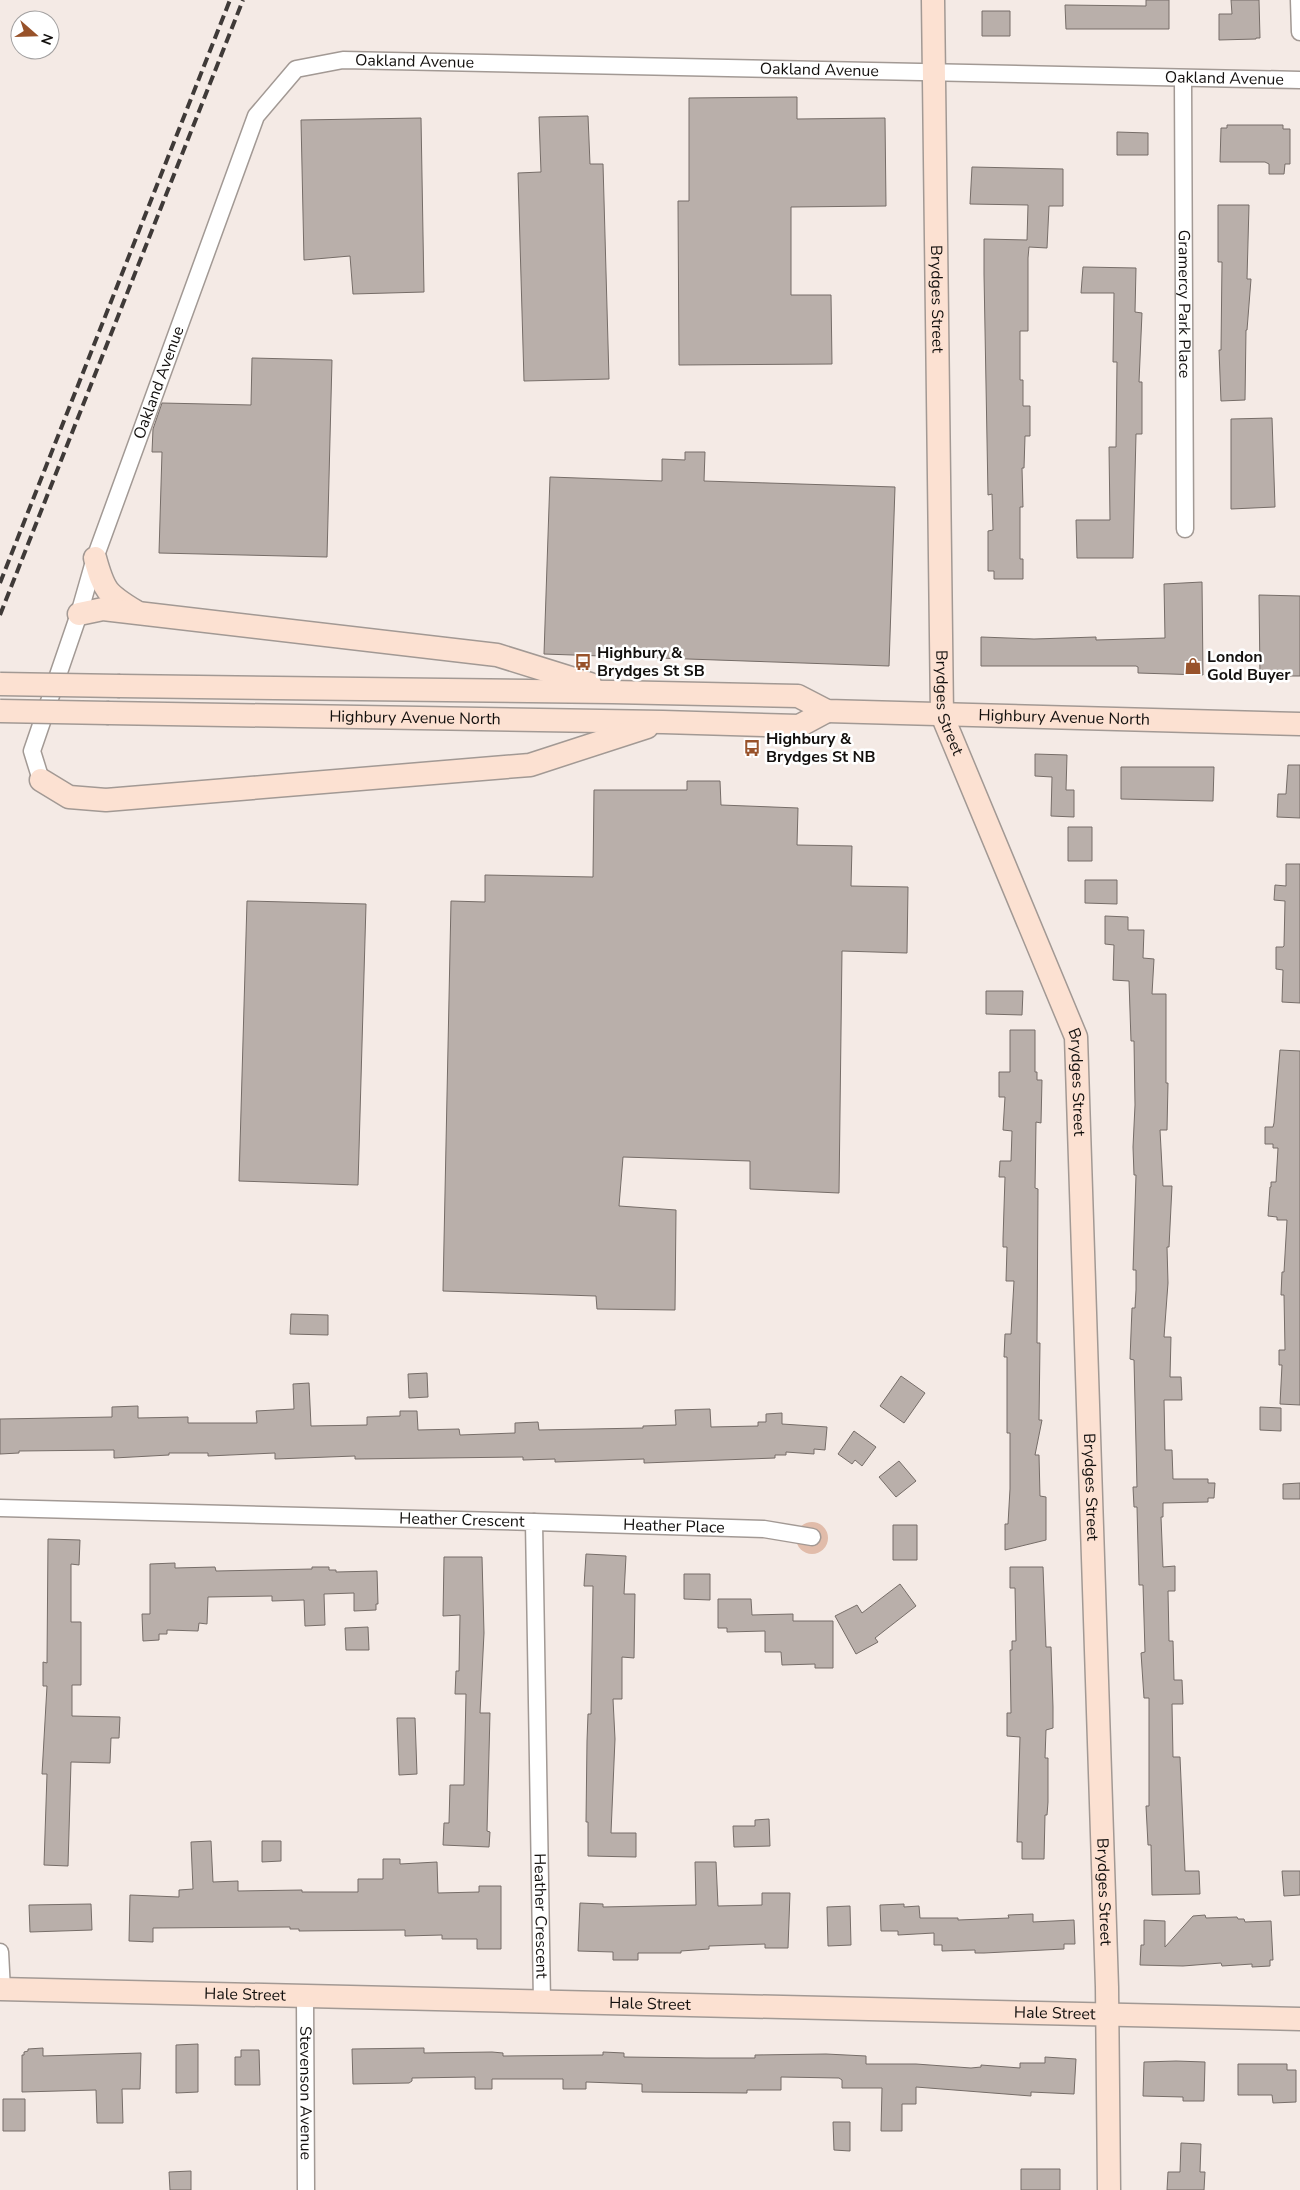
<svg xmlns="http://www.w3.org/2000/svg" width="1300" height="2190" viewBox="0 0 1300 2190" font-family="'Nunito Sans',sans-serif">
  <rect width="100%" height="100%" fill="#f4eae5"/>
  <!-- green -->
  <path fill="#e1bcaa" d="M796 1538a16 16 0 1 1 32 0a16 16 0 1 1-32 0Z"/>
  <!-- building -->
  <path fill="#b9afaa" stroke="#766d68" d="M 1146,0 L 1169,0 L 1169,29 L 1066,29 L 1065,5 L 1146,6 Z
    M 1231,0 L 1259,0 L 1260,38 L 1256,38 L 1256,39 L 1219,40 L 1219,14 L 1232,14 Z
    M 982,11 L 1010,11 L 1010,36 L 982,36 Z
    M 797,97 L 797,119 L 885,118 L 886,206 L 791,207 L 791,295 L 831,295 L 832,364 L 679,365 L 678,201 L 689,201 L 689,98 Z
    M 588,116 L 590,164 L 603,164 L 609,379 L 524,381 L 518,173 L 541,172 L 539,117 Z
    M 421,118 L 424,292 L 353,294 L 350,256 L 304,260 L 301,120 Z
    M 1227,125 L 1283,125 L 1283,129 L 1290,129 L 1290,164 L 1285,164 L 1284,174 L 1269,174 L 1269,164 L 1265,162 L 1220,162 L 1221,128 L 1227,128 Z
    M 1117,132 L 1148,133 L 1148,155 L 1117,155 Z
    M 972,167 L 1063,169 L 1063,206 L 1049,206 L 1047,248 L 1029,247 L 1028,258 L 1028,331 L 1020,331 L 1020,380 L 1023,380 L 1023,406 L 1030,406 L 1030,436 L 1025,436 L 1024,468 L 1022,468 L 1023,507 L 1020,507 L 1020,559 L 1023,559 L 1023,579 L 994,579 L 994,571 L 988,571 L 988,531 L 993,530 L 992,494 L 988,495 L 984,274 L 984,239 L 1027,240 L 1028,205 L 970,204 Z
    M 1218,205 L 1249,205 L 1247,279 L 1251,279 L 1247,330 L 1246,330 L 1245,400 L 1221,401 L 1219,350 L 1221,350 L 1222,262 L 1218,262 Z
    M 1083,267 L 1136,268 L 1135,312 L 1142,313 L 1139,382 L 1142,382 L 1142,434 L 1136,434 L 1133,558 L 1077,558 L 1076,520 L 1110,520 L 1109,447 L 1116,447 L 1117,362 L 1113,362 L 1114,293 L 1081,293 Z
    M 252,358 L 332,360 L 327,557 L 159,553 L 162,452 L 152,452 L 153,429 L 162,403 L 251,405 Z
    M 1272,418 L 1275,507 L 1231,509 L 1231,419 Z
    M 685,452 L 705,452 L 704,481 L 895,487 L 889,666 L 544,654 L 550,477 L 662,481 L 662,459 L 685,460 Z
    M 1202,582 L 1203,675 L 1138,673 L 1138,667 L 1136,666 L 981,666 L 981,637 L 1034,639 L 1096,637 L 1096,640 L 1165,638 L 1164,584 Z
    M 1259,595 L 1300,596 L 1300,676 L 1260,676 Z
    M 1035,754 L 1067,755 L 1066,790 L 1074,790 L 1074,817 L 1051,816 L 1052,777 L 1035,776 Z
    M 1288,765 L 1300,765 L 1300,818 L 1277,817 L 1278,794 L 1286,794 Z
    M 1121,767 L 1214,767 L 1213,801 L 1121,799 Z
    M 687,781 L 720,781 L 721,805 L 798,808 L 797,845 L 852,846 L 851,886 L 908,887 L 907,953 L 842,951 L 839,1193 L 750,1189 L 750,1161 L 623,1157 L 619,1206 L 676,1210 L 675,1310 L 597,1309 L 596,1296 L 443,1291 L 451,901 L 485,902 L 485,875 L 593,877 L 594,790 L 687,790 Z
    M 1068,827 L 1092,827 L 1092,861 L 1068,861 Z
    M 1286,864 L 1300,864 L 1300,1003 L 1282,1002 L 1283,970 L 1276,969 L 1276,947 L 1283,947 L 1284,946 L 1285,901 L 1274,900 L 1275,885 L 1286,886 Z
    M 1085,880 L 1117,880 L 1117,904 L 1085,903 Z
    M 247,901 L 366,904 L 358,1185 L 239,1181 Z
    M 1105,916 L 1128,917 L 1128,930 L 1144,930 L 1143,958 L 1154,959 L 1152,994 L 1166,994 L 1166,1083 L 1168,1083 L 1167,1130 L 1160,1130 L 1163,1186 L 1172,1186 L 1169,1247 L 1167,1247 L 1168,1283 L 1164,1337 L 1171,1337 L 1170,1377 L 1181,1377 L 1182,1400 L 1164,1400 L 1165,1450 L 1172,1450 L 1173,1479 L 1208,1479 L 1208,1483 L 1215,1483 L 1214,1498 L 1208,1498 L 1208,1502 L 1163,1503 L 1163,1517 L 1161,1517 L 1163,1567 L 1175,1566 L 1175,1591 L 1168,1591 L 1169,1641 L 1173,1641 L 1174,1680 L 1182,1680 L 1183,1704 L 1172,1704 L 1173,1757 L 1180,1757 L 1185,1871 L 1199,1871 L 1200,1894 L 1152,1895 L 1151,1845 L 1148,1845 L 1146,1806 L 1149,1806 L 1149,1698 L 1144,1698 L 1141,1653 L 1145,1652 L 1143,1585 L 1139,1585 L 1137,1507 L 1134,1507 L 1133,1487 L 1137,1487 L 1134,1360 L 1130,1359 L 1132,1308 L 1135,1308 L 1136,1290 L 1136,1270 L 1133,1270 L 1136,1175 L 1134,1175 L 1133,1147 L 1135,1105 L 1134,1041 L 1131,1041 L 1129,981 L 1113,980 L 1114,945 L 1105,944 Z
    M 986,991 L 1023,991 L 1022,1015 L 986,1014 Z
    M 1010,1030 L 1035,1030 L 1035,1072 L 1037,1072 L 1037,1080 L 1042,1080 L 1041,1123 L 1036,1122 L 1035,1188 L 1038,1189 L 1037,1343 L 1040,1343 L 1039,1420 L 1042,1420 L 1035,1455 L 1039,1455 L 1040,1496 L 1046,1497 L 1046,1540 L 1005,1550 L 1005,1524 L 1008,1524 L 1010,1489 L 1010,1433 L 1007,1433 L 1007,1357 L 1004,1357 L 1005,1334 L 1011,1334 L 1014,1281 L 1006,1281 L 1007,1247 L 1003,1247 L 1003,1239 L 1005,1177 L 999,1177 L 1000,1161 L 1011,1161 L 1012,1131 L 1003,1130 L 1005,1097 L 999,1097 L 999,1072 L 1010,1072 Z
    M 1280,1050 L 1300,1051 L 1300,1405 L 1280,1404 L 1282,1365 L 1279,1365 L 1279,1350 L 1285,1350 L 1284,1295 L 1281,1295 L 1282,1272 L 1284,1272 L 1287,1220 L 1277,1220 L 1277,1217 L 1268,1216 L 1270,1187 L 1271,1187 L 1271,1182 L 1276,1182 L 1278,1148 L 1273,1148 L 1273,1144 L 1265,1144 L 1265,1127 L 1273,1127 L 1274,1123 Z
    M 291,1314 L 328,1315 L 328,1335 L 290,1334 Z
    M 427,1373 L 428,1397 L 409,1398 L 408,1374 Z
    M 901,1376 L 925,1393 L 904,1423 L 880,1406 Z
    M 309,1383 L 311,1426 L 367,1425 L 367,1417 L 400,1416 L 400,1411 L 417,1411 L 418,1430 L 459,1429 L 460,1435 L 515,1433 L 515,1423 L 538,1422 L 539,1430 L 643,1428 L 643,1426 L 676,1425 L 675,1410 L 710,1409 L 711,1427 L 758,1426 L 758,1422 L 766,1422 L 766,1414 L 782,1413 L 782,1424 L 827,1427 L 825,1450 L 814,1449 L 814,1454 L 786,1452 L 786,1455 L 775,1455 L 775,1458 L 644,1463 L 644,1459 L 555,1462 L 555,1459 L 523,1460 L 523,1457 L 355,1459 L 355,1456 L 275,1459 L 275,1453 L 208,1456 L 208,1453 L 169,1453 L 169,1455 L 114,1458 L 114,1450 L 19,1451 L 19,1453 L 0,1454 L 0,1419 L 112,1417 L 112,1407 L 138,1406 L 138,1418 L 188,1417 L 188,1423 L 257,1423 L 256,1411 L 294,1409 L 293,1384 Z
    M 1260,1407 L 1281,1408 L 1281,1431 L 1260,1430 Z
    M 854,1431 L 876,1447 L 862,1466 L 855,1460 L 852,1464 L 838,1454 Z
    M 899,1461 L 916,1481 L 896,1497 L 879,1477 Z
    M 1300,1483 L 1300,1499 L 1283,1499 L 1283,1484 Z
    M 893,1525 L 917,1525 L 917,1560 L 893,1560 Z
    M 48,1539 L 80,1540 L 79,1565 L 71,1564 L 71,1622 L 81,1622 L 81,1685 L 72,1685 L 72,1716 L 120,1717 L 119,1738 L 111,1738 L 110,1763 L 71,1762 L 68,1866 L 44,1865 L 47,1774 L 42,1774 L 47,1686 L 43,1686 L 43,1662 L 47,1663 Z
    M 586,1554 L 626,1556 L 624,1594 L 635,1594 L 634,1658 L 622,1657 L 622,1699 L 613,1699 L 615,1739 L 611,1833 L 636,1833 L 636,1857 L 588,1856 L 588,1822 L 586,1822 L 587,1741 L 588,1714 L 591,1714 L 593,1586 L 584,1586 Z
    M 444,1557 L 482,1557 L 484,1633 L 480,1713 L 490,1713 L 487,1831 L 490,1832 L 489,1847 L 443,1845 L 444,1823 L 449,1823 L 450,1785 L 464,1785 L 466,1694 L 455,1694 L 456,1671 L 459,1671 L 460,1615 L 443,1616 Z
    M 175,1563 L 175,1568 L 215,1567 L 216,1571 L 312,1569 L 312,1567 L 329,1567 L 329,1570 L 336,1570 L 336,1572 L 377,1571 L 378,1604 L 376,1604 L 376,1610 L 354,1611 L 354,1593 L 324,1594 L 325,1625 L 305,1626 L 304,1600 L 272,1601 L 272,1596 L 208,1597 L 207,1624 L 199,1623 L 198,1631 L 167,1630 L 167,1634 L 159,1634 L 159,1640 L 143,1641 L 142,1614 L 150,1614 L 150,1564 Z
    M 1010,1567 L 1043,1567 L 1046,1647 L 1051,1647 L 1053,1707 L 1053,1728 L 1046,1730 L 1045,1758 L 1048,1758 L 1048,1802 L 1047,1815 L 1045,1815 L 1044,1859 L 1022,1859 L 1022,1842 L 1017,1842 L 1020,1737 L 1007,1736 L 1007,1713 L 1011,1713 L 1010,1650 L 1012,1650 L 1012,1641 L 1016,1641 L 1015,1588 L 1010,1588 Z
    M 684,1574 L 710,1574 L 710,1600 L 684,1599 Z
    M 900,1584 L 916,1606 L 875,1638 L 878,1642 L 856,1654 L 835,1616 L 857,1605 L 862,1613 Z
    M 718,1599 L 751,1599 L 752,1615 L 793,1614 L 793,1621 L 833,1621 L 833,1668 L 815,1668 L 815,1664 L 782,1665 L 781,1652 L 765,1652 L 765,1631 L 727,1632 L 727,1628 L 718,1628 Z
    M 368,1627 L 369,1650 L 346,1650 L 345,1628 Z
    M 397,1718 L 415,1718 L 417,1774 L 399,1775 Z
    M 769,1819 L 770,1846 L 734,1847 L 733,1826 L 755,1826 L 755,1820 Z
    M 211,1841 L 213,1882 L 238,1881 L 238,1891 L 302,1890 L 302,1892 L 358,1892 L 358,1879 L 383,1879 L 383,1859 L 400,1859 L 400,1864 L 437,1862 L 438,1893 L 479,1892 L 479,1886 L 501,1886 L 501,1949 L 477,1949 L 477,1939 L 442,1939 L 442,1935 L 405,1936 L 405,1930 L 299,1931 L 299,1929 L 290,1929 L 290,1927 L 153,1928 L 153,1942 L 129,1941 L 130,1895 L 179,1897 L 179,1890 L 193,1889 L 191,1842 Z
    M 262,1841 L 281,1841 L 281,1861 L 262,1862 Z
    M 695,1862 L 716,1862 L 718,1906 L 762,1905 L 762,1893 L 790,1893 L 788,1948 L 765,1948 L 765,1944 L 709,1946 L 709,1949 L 681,1951 L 681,1953 L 638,1953 L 638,1960 L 613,1960 L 613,1952 L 578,1951 L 580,1903 L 603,1904 L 603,1907 L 696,1905 Z
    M 1282,1871 L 1300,1871 L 1300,1895 L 1284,1896 Z
    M 91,1904 L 92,1930 L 30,1932 L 29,1905 Z
    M 904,1904 L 904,1907 L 919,1906 L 920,1918 L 958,1918 L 958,1920 L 1009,1918 L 1008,1915 L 1033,1914 L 1033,1922 L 1074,1920 L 1075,1944 L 1064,1944 L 1064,1949 L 984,1953 L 975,1953 L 975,1950 L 942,1951 L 942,1945 L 934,1945 L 934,1933 L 898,1935 L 898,1931 L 881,1931 L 880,1905 Z
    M 850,1906 L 851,1945 L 828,1946 L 827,1907 Z
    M 1205,1915 L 1206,1918 L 1237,1917 L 1238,1919 L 1244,1919 L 1245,1922 L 1271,1921 L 1273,1960 L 1270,1960 L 1270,1966 L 1252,1967 L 1252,1964 L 1222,1966 L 1221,1963 L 1183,1966 L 1140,1965 L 1141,1945 L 1144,1945 L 1144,1920 L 1165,1921 L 1165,1947 L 1193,1916 Z
    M 198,2044 L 198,2092 L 176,2093 L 176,2045 Z
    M 43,2048 L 43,2056 L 141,2053 L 140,2089 L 122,2089 L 123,2123 L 97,2123 L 96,2090 L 22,2092 L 22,2055 L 24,2055 L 24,2052 L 28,2051 L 28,2049 Z
    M 424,2048 L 424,2053 L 492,2052 L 503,2053 L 503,2056 L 603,2055 L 603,2052 L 624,2053 L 624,2057 L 706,2058 L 755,2058 L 755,2055 L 826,2054 L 866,2056 L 866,2064 L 916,2064 L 971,2068 L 981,2067 L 981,2065 L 1020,2068 L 1020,2063 L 1045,2063 L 1045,2057 L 1076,2059 L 1074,2094 L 1031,2092 L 1031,2096 L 916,2087 L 916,2104 L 902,2104 L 902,2131 L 881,2131 L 882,2088 L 842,2088 L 842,2080 L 839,2078 L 781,2077 L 781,2090 L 747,2090 L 747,2093 L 642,2092 L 642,2084 L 586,2082 L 586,2089 L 563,2089 L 563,2079 L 492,2079 L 492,2089 L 475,2089 L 475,2077 L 412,2078 L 412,2081 L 409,2083 L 353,2084 L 352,2049 Z
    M 241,2050 L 259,2050 L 260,2085 L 235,2085 L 235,2057 L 241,2057 Z
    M 1176,2061 L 1205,2062 L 1204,2101 L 1183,2101 L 1183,2097 L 1143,2096 L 1144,2062 Z
    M 1238,2064 L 1287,2064 L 1287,2070 L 1296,2070 L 1296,2102 L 1273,2103 L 1272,2095 L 1238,2095 Z
    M 3,2099 L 25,2099 L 25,2131 L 3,2131 Z
    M 833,2122 L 850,2122 L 850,2151 L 834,2150 Z
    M 1181,2143 L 1201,2144 L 1200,2172 L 1205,2172 L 1204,2190 L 1167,2190 L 1168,2172 L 1180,2172 Z
    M 1021,2169 L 1060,2169 L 1060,2190 L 1021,2190 Z
    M 191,2171 L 191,2190 L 170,2190 L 169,2172 Z"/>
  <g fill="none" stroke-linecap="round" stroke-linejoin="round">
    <!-- street casing -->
    <g stroke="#a29994" stroke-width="19">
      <g id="street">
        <path d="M 1299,0 L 1300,32"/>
        <path id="s1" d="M 1183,79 L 1185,529"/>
        <path id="s2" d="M 41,780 L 32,751 L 79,614 L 95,558 L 256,116 L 296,69 L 343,60 L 1300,80"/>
        <path id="s3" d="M 0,1508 L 534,1522 L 542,2002"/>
        <path id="s4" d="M 534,1522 L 764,1529 L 812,1537"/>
        <path d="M 0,1952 L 2,1990"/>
        <path id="s5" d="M 305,1997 L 306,2190"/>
      </g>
    </g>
    <!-- secondary casing -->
    <g stroke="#a29994" stroke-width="25">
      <g id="secondary">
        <path id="s6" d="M 933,0 L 942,715 L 1076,1037 L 1107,1987 L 1109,2190"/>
        <path d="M 95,558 C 104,591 107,594 135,611"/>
        <path d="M 79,614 L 103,609 L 497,655 L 590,684"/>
        <path id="s7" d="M 120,686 L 612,692 L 798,696 L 827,711 L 1300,724"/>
        <path id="s8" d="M 109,713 L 663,722 L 799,726 L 827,711"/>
        <path d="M 41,780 L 69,797 L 106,800 L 530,765 L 647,727"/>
        <path id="s9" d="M 0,1989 L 1300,2019"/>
      </g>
    </g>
    <!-- street -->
    <use href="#street" stroke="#fff" stroke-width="16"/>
    <!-- secondary -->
    <use href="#secondary" stroke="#fce1d2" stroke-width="22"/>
    <!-- rail -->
    <path stroke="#3f3a38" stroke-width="4" stroke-dasharray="10 5" stroke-linecap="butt" d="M 0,583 L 230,0
      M 0,615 L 243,0"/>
    <!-- secondary-bridge casing -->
    <g stroke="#a29994" stroke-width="25" stroke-linecap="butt">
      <path id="secondary-bridge" d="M 0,684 L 120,686
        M 0,711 L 109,713"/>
    </g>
    <!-- secondary-bridge -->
    <use href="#secondary-bridge" stroke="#fce1d2" stroke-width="22"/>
  </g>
  <!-- icons -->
  <defs>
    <g id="bus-bare" transform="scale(1.35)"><path d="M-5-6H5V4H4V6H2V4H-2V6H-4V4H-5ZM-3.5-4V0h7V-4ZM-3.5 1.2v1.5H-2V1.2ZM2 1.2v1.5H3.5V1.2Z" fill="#98522a" stroke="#fff" stroke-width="2.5" paint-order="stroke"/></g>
    <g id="shop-bare" transform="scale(1.35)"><path d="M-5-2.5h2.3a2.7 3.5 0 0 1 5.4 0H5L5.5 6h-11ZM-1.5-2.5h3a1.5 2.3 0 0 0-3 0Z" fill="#98522a" stroke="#fff" stroke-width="2.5" paint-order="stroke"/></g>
  </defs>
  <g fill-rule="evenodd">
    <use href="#bus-bare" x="583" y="662"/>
    <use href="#shop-bare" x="1193" y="666"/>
    <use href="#bus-bare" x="752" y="748"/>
  </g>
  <g text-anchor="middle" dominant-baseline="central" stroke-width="5" stroke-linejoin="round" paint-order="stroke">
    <!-- street labels -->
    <g font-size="16" fill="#13100e" stroke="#fff">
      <text stroke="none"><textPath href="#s2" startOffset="885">Oakland Avenue</textPath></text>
      <text stroke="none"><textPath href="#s2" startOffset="1290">Oakland Avenue</textPath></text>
      <text stroke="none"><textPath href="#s2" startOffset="1695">Oakland Avenue</textPath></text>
      <text stroke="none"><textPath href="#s6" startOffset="299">Brydges Street</textPath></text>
      <text stroke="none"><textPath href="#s1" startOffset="225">Gramercy Park Place</textPath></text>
      <text stroke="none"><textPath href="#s2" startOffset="420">Oakland Avenue</textPath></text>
      <text stroke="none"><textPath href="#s6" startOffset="704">Brydges Street</textPath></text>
      <text stroke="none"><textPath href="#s8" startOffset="306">Highbury Avenue North</textPath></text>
      <text stroke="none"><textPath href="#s7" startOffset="948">Highbury Avenue North</textPath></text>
      <text stroke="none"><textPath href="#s6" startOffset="1109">Brydges Street</textPath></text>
      <text stroke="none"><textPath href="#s6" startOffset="1514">Brydges Street</textPath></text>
      <text stroke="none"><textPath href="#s3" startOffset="462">Heather Crescent</textPath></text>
      <text stroke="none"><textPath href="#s4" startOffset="140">Heather Place</textPath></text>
      <text stroke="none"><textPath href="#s6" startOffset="1919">Brydges Street</textPath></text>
      <text stroke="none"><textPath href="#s3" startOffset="928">Heather Crescent</textPath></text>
      <text stroke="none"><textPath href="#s9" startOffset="245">Hale Street</textPath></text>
      <text stroke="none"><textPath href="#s9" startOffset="650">Hale Street</textPath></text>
      <text stroke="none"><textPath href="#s9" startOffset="1055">Hale Street</textPath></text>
      <text stroke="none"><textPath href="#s5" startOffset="96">Stevenson Avenue</textPath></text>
    </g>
    <!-- poi labels -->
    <g font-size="16" font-weight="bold" fill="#13100e" stroke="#fff" text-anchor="start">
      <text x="597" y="653">Highbury &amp;<tspan x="597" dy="18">Brydges St SB</tspan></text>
      <text x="1207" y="657">London<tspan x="1207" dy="18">Gold Buyer</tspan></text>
      <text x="766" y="739">Highbury &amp;<tspan x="766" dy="18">Brydges St NB</tspan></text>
    </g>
  </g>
  <!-- north arrow -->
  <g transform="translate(35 35) rotate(110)"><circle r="24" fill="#ffffff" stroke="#a19f9f"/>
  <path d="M0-4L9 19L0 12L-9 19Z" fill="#98522a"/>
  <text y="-8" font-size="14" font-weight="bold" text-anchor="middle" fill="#13100e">N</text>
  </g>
</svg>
